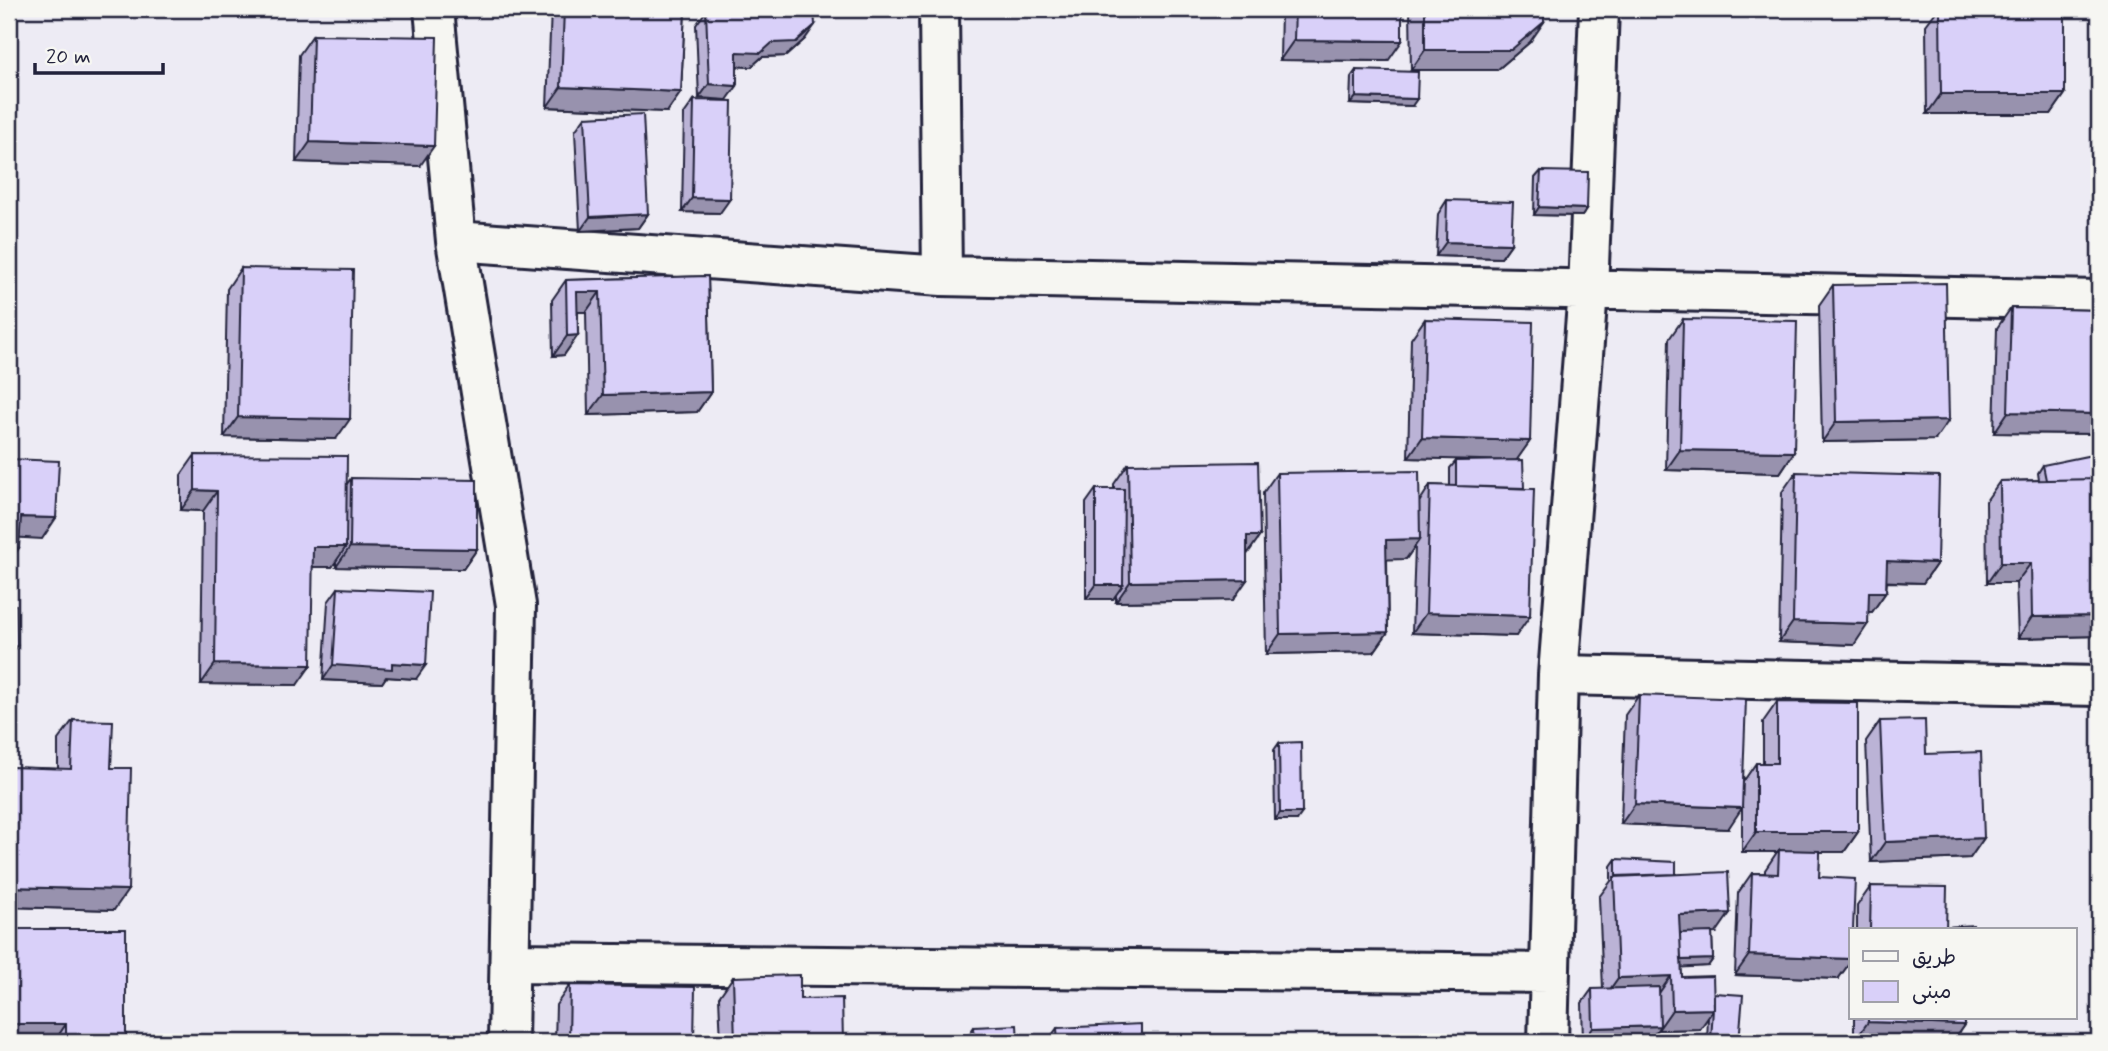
<svg xmlns="http://www.w3.org/2000/svg" width="2108" height="1051" viewBox="0 0 2108 1051" font-family="Mynerve,'Playpen Sans Arabic',sans-serif">
  <rect width="100%" height="100%" fill="#edebf4"/>
  <filter id="ink" filterUnits="userSpaceOnUse"><feTurbulence type="fractalNoise" baseFrequency=".0143" numOctaves="2"/><feDisplacementMap in="SourceGraphic" scale="14" xChannelSelector="R" yChannelSelector="G"/><feConvolveMatrix kernelMatrix="1 2 1 2 8 2 1 2 1" color-interpolation-filters="sRGB"/></filter>
  <g filter="url(#ink)">
    <g fill="none" stroke-linecap="round" stroke-linejoin="round">
      <!-- minor casing -->
      <g stroke="#22223b" stroke-width="44">
        <path id="minor" d="M 434,9 L 456,241 L 516,605 L 508,1042
          M 939,9 L 942,276
          M 456,241 L 942,276 L 2099,300
          M 1558,675 L 2099,686
          M 510,963 L 1550,973
          M 1548,1042 L 1558,675 L 1588,291 L 1599,9"/>
      </g>
      <!-- minor -->
      <use href="#minor" stroke="#f6f6f2" stroke-width="38"/>
    </g>
    <!-- wall -->
    <path fill="#bbb3d6" stroke="#22223b" stroke-width="2" d="M 551,9 L 685,9 L 681,92 L 667,112 L 547,107 Z
      M 706,9 L 814,9 L 805,39 L 786,56 L 762,57 L 751,67 L 737,66 L 727,100 L 699,98 L 696,25 L 706,11 Z
      M 1281,9 L 1402,9 L 1388,61 L 1280,60 Z
      M 1410,9 L 1544,9 L 1530,42 L 1497,70 L 1411,70 Z
      M 1938,9 L 2065,9 L 2065,94 L 2051,114 L 1927,114 L 1926,25 Z
      M 313,35 L 420,166 L 296,162 L 299,55 Z
      M 1356,70 L 1412,106 L 1350,104 L 1351,77 Z
      M 694,100 L 720,213 L 682,212 L 684,114 Z
      M 585,117 L 648,214 L 638,228 L 580,231 L 575,131 Z
      M 1541,171 L 1587,209 L 1582,216 L 1534,215 L 1535,178 Z
      M 1447,200 L 1511,244 L 1501,258 L 1436,256 L 1438,214 Z
      M 241,268 L 336,439 L 224,437 L 227,289 Z
      M 708,276 L 711,392 L 697,412 L 588,415 L 586,312 L 578,312 L 578,335 L 564,355 L 553,356 L 552,300 L 566,280 Z
      M 1833,285 L 1935,440 L 1822,442 L 1819,305 Z
      M 2011,308 L 2099,310 L 2099,434 L 1994,433 L 1997,328 Z
      M 1425,319 L 1530,441 L 1516,460 L 1516,636 L 1412,633 L 1415,546 L 1406,559 L 1387,559 L 1388,632 L 1374,652 L 1266,654 L 1263,493 L 1277,473 L 1420,501 L 1430,485 L 1450,486 L 1450,468 L 1456,461 L 1509,460 L 1408,458 L 1411,339 Z
      M 1683,319 L 1794,452 L 1780,473 L 1666,470 L 1669,339 Z
      M 195,455 L 347,484 L 351,478 L 477,549 L 463,569 L 336,567 L 336,561 L 332,567 L 312,567 L 297,685 L 201,684 L 203,511 L 181,510 L 181,475 Z
      M 1128,464 L 1247,554 L 1233,600 L 1116,602 L 1116,594 L 1113,599 L 1086,599 L 1086,503 L 1096,489 L 1114,489 L 1114,484 Z
      M 2043,465 L 2097,479 L 2099,636 L 2018,638 L 2016,583 L 1987,583 L 1986,501 L 2000,481 L 2039,480 L 2038,473 Z
      M 1796,472 L 1937,563 L 1923,583 L 1887,582 L 1886,592 L 1872,612 L 1868,612 L 1854,645 L 1779,642 L 1782,492 Z
      M 338,588 L 416,679 L 386,677 L 382,683 L 323,680 L 328,602 Z
      M 1639,695 L 1743,782 L 1756,763 L 1763,763 L 1763,722 L 1777,702 L 1858,832 L 1844,852 L 1820,852 L 1819,877 L 1851,930 L 1851,961 L 1838,979 L 1735,975 L 1738,893 L 1752,873 L 1765,873 L 1765,870 L 1777,852 L 1742,852 L 1742,802 L 1728,829 L 1621,824 L 1625,715 Z
      M 73,720 L 111,768 L 114,910 L 9,907 L 9,767 L 58,769 L 58,740 Z
      M 1880,721 L 1926,754 L 1984,838 L 1970,858 L 1871,862 L 1866,741 Z
      M 1279,743 L 1297,820 L 1275,820 L 1274,750 Z
      M 1616,859 L 1676,874 L 1716,933 L 1712,933 L 1713,959 L 1708,966 L 1681,967 L 1682,977 L 1714,994 L 1739,1042 L 1707,1042 L 1708,1017 L 1700,1029 L 1658,1030 L 1658,1028 L 1650,1040 L 1583,1042 L 1582,1003 L 1592,989 L 1603,989 L 1599,897 L 1611,881 L 1611,866 Z
      M 1871,886 L 1946,927 L 1973,930 L 1857,930 L 1857,906 Z
      M 9,929 L 126,1042 L 9,1042 Z
      M 733,977 L 800,999 L 843,1042 L 721,1042 L 719,997 Z
      M 570,985 L 694,1042 L 555,1042 L 556,1005 Z
      M 1854,1018 L 1964,1018 L 1964,1025 L 1952,1042 L 1854,1042 Z
      M 974,1027 L 1018,1042 L 969,1042 L 969,1034 Z
      M 1057,1028 L 1141,1042 L 1047,1042 Z"/>
    <!-- shaded-wall -->
    <path fill="#9892ae" stroke="#22223b" stroke-width="2" d="M 1544,22 L 1530,42 L 1497,70 L 1411,70 L 1425,50 Z
      M 815,25 L 805,39 L 786,56 L 762,57 L 751,67 L 727,66 L 737,52 L 772,43 Z
      M 1294,40 L 1402,41 L 1388,61 L 1280,60 Z
      M 709,84 L 737,86 L 727,100 L 699,98 Z
      M 561,87 L 681,92 L 667,112 L 547,107 Z
      M 1941,94 L 2065,94 L 2051,114 L 1927,114 Z
      M 1356,97 L 1417,99 L 1412,106 L 1350,104 Z
      M 310,142 L 434,146 L 420,166 L 296,162 Z
      M 692,198 L 730,199 L 720,213 L 682,212 Z
      M 1539,207 L 1587,209 L 1582,216 L 1534,215 Z
      M 648,214 L 638,228 L 580,231 L 590,217 Z
      M 1446,242 L 1511,244 L 1501,258 L 1436,256 Z
      M 577,292 L 600,292 L 586,312 L 567,312 Z
      M 578,335 L 564,355 L 553,356 L 567,336 Z
      M 711,392 L 697,412 L 588,415 L 603,395 Z
      M 2008,412 L 2099,414 L 2099,434 L 1994,433 Z
      M 238,417 L 350,419 L 336,439 L 224,437 Z
      M 1949,420 L 1935,440 L 1822,442 L 1836,422 Z
      M 1422,438 L 1530,441 L 1516,461 L 1408,458 Z
      M 1680,450 L 1794,452 L 1780,473 L 1666,470 Z
      M 195,490 L 217,491 L 203,511 L 181,510 Z
      M 21,517 L 56,518 L 42,539 L 9,537 Z
      M 1247,536 L 1260,536 L 1246,556 Z
      M 1420,539 L 1406,559 L 1372,560 L 1386,540 Z
      M 9,547 L 19,548 L 9,563 Z
      M 313,547 L 346,547 L 332,567 L 299,567 Z
      M 350,547 L 477,549 L 463,569 L 336,567 Z
      M 1887,561 L 1937,563 L 1923,583 L 1873,581 Z
      M 2001,563 L 2031,563 L 2016,583 L 1987,583 Z
      M 1247,580 L 1233,600 L 1116,602 L 1130,582 Z
      M 1096,585 L 1123,585 L 1113,599 L 1086,599 Z
      M 1869,592 L 1886,592 L 1872,612 L 1855,612 Z
      M 1426,613 L 1530,616 L 1516,636 L 1412,633 Z
      M 2099,616 L 2099,636 L 2018,638 L 2032,617 Z
      M 1793,622 L 1868,624 L 1854,645 L 1779,642 Z
      M 1388,632 L 1374,652 L 1266,654 L 1280,634 Z
      M 17,646 L 12,654 L 9,654 L 9,647 Z
      M 392,663 L 426,665 L 416,679 L 386,677 L 382,683 L 323,680 L 333,665 Z
      M 215,664 L 311,665 L 297,685 L 201,684 Z
      M 1635,804 L 1742,808 L 1728,829 L 1621,824 Z
      M 1280,813 L 1302,813 L 1297,820 L 1275,820 Z
      M 1756,832 L 1858,832 L 1844,852 L 1779,852 L 1779,850 L 1777,852 L 1742,852 Z
      M 1984,838 L 1970,858 L 1871,862 L 1885,842 Z
      M 9,887 L 128,890 L 114,910 L 9,907 Z
      M 1730,913 L 1716,933 L 1679,935 L 1679,915 Z
      M 1749,955 L 1851,959 L 1851,961 L 1838,979 L 1735,975 Z
      M 1713,959 L 1708,966 L 1674,968 L 1679,960 Z
      M 1671,976 L 1657,996 L 1604,998 L 1618,978 Z
      M 1714,1009 L 1700,1029 L 1658,1030 L 1672,1010 Z
      M 1868,1022 L 1964,1025 L 1952,1042 L 1854,1042 Z
      M 9,1024 L 66,1024 L 54,1042 L 9,1042 Z
      M 1660,1026 L 1650,1040 L 1583,1042 L 1593,1028 Z
      M 1711,1040 L 1738,1042 L 1710,1042 Z"/>
    <!-- building -->
    <path fill="#d9d0f9" stroke="#22223b" stroke-width="2" d="M 564,9 L 685,9 L 681,92 L 561,87 Z
      M 716,9 L 814,9 L 815,25 L 796,42 L 772,43 L 761,53 L 737,52 L 737,86 L 709,84 L 706,11 L 716,11 Z
      M 1295,9 L 1402,9 L 1402,41 L 1294,40 Z
      M 1425,9 L 1544,9 L 1544,22 L 1511,50 L 1425,50 Z
      M 1940,9 L 2065,9 L 2065,94 L 1941,94 Z
      M 313,35 L 437,37 L 434,146 L 310,142 Z
      M 1356,70 L 1418,72 L 1417,99 L 1356,97 Z
      M 694,100 L 732,101 L 730,199 L 692,198 Z
      M 643,114 L 648,214 L 590,217 L 585,117 Z
      M 1541,171 L 1588,172 L 1587,209 L 1539,207 Z
      M 1447,200 L 1513,202 L 1511,244 L 1446,242 Z
      M 241,268 L 353,270 L 350,419 L 238,417 Z
      M 708,276 L 711,392 L 603,395 L 600,292 L 577,292 L 578,335 L 567,336 L 566,280 Z
      M 1946,283 L 1949,420 L 1836,422 L 1833,285 Z
      M 2011,308 L 2099,310 L 2099,414 L 2008,412 Z
      M 1425,319 L 1533,322 L 1530,441 L 1422,438 Z
      M 1683,319 L 1797,321 L 1794,452 L 1680,450 Z
      M 195,455 L 347,456 L 346,547 L 313,547 L 311,665 L 215,664 L 217,491 L 195,490 Z
      M 2092,455 L 2097,479 L 2046,480 L 2043,465 Z
      M 9,459 L 59,461 L 56,518 L 21,517 L 19,548 L 9,547 Z
      M 1523,460 L 1524,488 L 1456,486 L 1456,461 Z
      M 1258,462 L 1260,536 L 1247,536 L 1247,580 L 1130,582 L 1128,464 Z
      M 1419,471 L 1420,539 L 1386,540 L 1388,632 L 1280,634 L 1277,473 Z
      M 1796,472 L 1939,476 L 1937,563 L 1887,561 L 1886,592 L 1869,592 L 1868,624 L 1793,622 Z
      M 351,478 L 477,480 L 477,549 L 350,547 Z
      M 2099,479 L 2099,616 L 2032,617 L 2031,563 L 2001,563 L 2000,481 Z
      M 1430,485 L 1534,489 L 1530,616 L 1426,613 Z
      M 1096,489 L 1124,489 L 1123,585 L 1096,585 Z
      M 338,588 L 430,592 L 426,665 L 392,663 L 392,669 L 333,665 Z
      M 9,605 L 16,605 L 17,646 L 9,647 Z
      M 1639,695 L 1746,699 L 1742,808 L 1635,804 Z
      M 1777,702 L 1858,703 L 1858,832 L 1756,832 L 1756,763 L 1777,763 Z
      M 73,720 L 113,721 L 111,768 L 131,768 L 128,890 L 9,887 L 9,767 L 71,769 Z
      M 1925,720 L 1926,754 L 1981,752 L 1984,838 L 1885,842 L 1880,721 Z
      M 1301,742 L 1302,813 L 1280,813 L 1279,743 Z
      M 1779,850 L 1820,851 L 1819,877 L 1855,879 L 1853,930 L 1851,930 L 1851,959 L 1749,955 L 1752,873 L 1778,874 Z
      M 1616,859 L 1676,862 L 1676,874 L 1616,876 Z
      M 1728,872 L 1730,913 L 1679,915 L 1682,977 L 1713,976 L 1714,1009 L 1672,1010 L 1671,976 L 1618,978 L 1614,877 Z
      M 1871,886 L 1947,887 L 1946,930 L 1870,930 Z
      M 1973,925 L 1973,930 L 1946,930 L 1946,927 Z
      M 9,929 L 126,929 L 126,1042 L 66,1042 L 66,1024 L 9,1024 Z
      M 1712,932 L 1713,959 L 1681,960 L 1680,933 Z
      M 800,975 L 800,999 L 842,998 L 843,1042 L 735,1042 L 733,977 Z
      M 570,985 L 695,987 L 694,1042 L 569,1042 Z
      M 1659,987 L 1660,1026 L 1593,1028 L 1592,989 Z
      M 1714,993 L 1743,995 L 1739,1042 L 1711,1040 L 1713,1009 L 1714,1009 Z
      M 1868,1018 L 1964,1018 L 1964,1025 L 1868,1022 Z
      M 1141,1024 L 1141,1042 L 1058,1042 L 1057,1028 Z
      M 1017,1025 L 1018,1042 L 975,1042 L 974,1027 Z"/>
  </g>
  <!-- margin -->
  <rect width="2108" height="1051" fill="none" stroke="#f6f6f2" stroke-width="35"/>
  <rect x="18" y="18" width="2073" height="1016" fill="none" stroke="#22223b" stroke-width="2.5" filter="url(#ink)"/>
  <!-- legend -->
  <rect x="1849" y="928" width="228" height="91" fill="#f6f6f2" stroke="#a1a1a9" stroke-width="2"/>
  <rect x="1863" y="951" width="35" height="10" fill="#f6f6f2" stroke="#a1a1a9" stroke-width="2"/>
  <text x="1912" y="964" font-size="21" fill="#22223b">طريق</text>
  <rect x="1863" y="981" width="35" height="21" fill="#d9d0f9" stroke="#a1a1a9" stroke-width="2"/>
  <text x="1912" y="998" font-size="21" fill="#22223b">مبنى</text>
  <!-- scale -->
  <path d="M35 63v10h128v-10" fill="none" stroke="#22223b" stroke-width="3.5"/>
  <text x="46" y="63" font-size="21" fill="#22223b" stroke="#f6f6f2" stroke-width="5" paint-order="stroke">20 m</text>
</svg>
